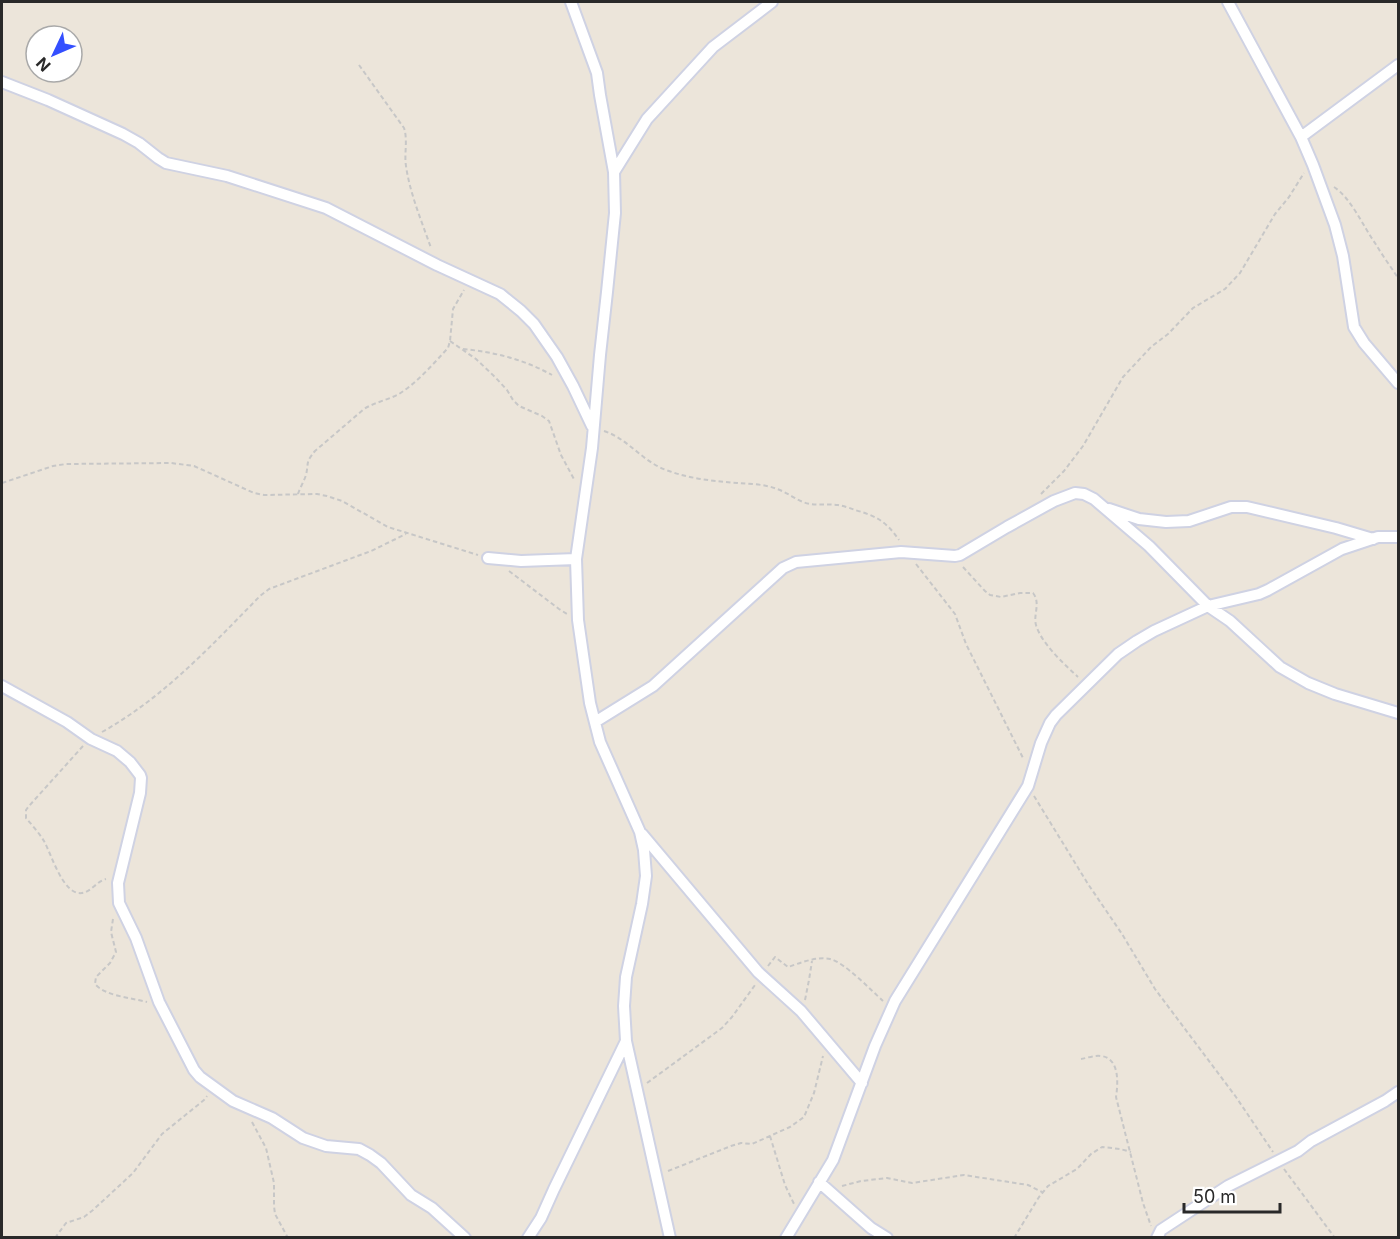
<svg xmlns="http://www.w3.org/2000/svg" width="1400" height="1239" viewBox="0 0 1400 1239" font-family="Inter,sans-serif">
  <rect width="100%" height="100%" fill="#ece5da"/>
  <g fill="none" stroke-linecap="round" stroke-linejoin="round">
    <!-- street casing -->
    <g stroke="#cfd2e3" stroke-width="14">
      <path id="street" d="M 571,2 L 597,73 L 600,95 L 614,172 L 615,213 L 607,292 L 600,355 L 592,448 L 576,559 L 578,620 L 590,703 L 600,742 L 640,832 L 644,850 L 646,876 L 642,904 L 626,977 L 624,1006 L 626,1041 L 670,1238
        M 1228,2 L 1301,137 L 1313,165 L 1335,225 L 1343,256 L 1354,327 L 1364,343 L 1398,383
        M 2,82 L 48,100 L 123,134 L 139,143 L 158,158 L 166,163 L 227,176 L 326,208 L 437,265 L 500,294 L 521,311 L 534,324 L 557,357 L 573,386 L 592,426
        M 1301,137 L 1398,65
        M 614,172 L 647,119 L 713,47 L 772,2
        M 1109,509 L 1139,519 L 1166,522 L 1189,521 L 1231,507 L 1247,507 L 1336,528 L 1373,539
        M 488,558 L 521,561 L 576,559
        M 2,686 L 67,722 L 91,739 L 117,751 L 130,762 L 140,775 L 141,778 L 140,793 L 118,883 L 119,903 L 136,938 L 159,1002 L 194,1070 L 200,1077 L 233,1101 L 272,1118 L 303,1138 L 326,1146 L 359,1149 L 370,1155 L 381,1163 L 411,1195 L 432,1208 L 465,1238
        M 595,722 L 653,686 L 783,568 L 796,562 L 901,552 L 955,556 L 960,555 L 1007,527 L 1054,501 L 1075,493 L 1084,494 L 1094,499 L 1149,546 L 1208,606 L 1230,621 L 1280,667 L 1308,683 L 1335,694 L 1398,713
        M 642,834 L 758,972 L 801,1011 L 862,1083
        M 819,1182 L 871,1228 L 887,1238
        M 528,1238 L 541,1218 L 554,1189 L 626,1041
        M 786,1238 L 833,1160 L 875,1046 L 895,1001 L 1028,786 L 1041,743 L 1050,723 L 1056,715 L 1118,654 L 1137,641 L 1154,631 L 1208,606 L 1259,594 L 1268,590 L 1342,549 L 1378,537 L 1398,537
        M 1157,1238 L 1161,1230 L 1228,1186 L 1298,1151 L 1311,1141 L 1385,1101 L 1398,1092"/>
    </g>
    <!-- path -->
    <path stroke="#c7c7c7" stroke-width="2" stroke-dasharray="4.5 3" stroke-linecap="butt" d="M 359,65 L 404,128 C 408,140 404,154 406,166 C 410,194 422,222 431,248
      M 1334,187 C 1351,198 1363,226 1375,243 C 1382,255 1391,267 1398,278
      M 450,341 L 476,359 L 495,377 L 507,390 L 513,400 L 519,406 L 542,416 L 549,421 L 561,455 L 575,481
      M 463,349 C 495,352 525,360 552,375
      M 604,431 C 629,439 643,463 669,471 C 691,479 714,481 737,483 C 750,484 765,484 777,489 C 789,493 798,502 810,504 C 819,505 829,504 838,505 C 844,506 850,508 855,510 C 876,516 886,521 899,540
      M 2,483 L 53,466 L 66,464 L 171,463 L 194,466 L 254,493 L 264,495 L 317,494 L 327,496 L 342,501 L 388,527 L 478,555
      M 298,494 C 300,488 304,481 306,475 C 309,462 305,463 315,451 L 364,409 C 375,402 388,400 399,394 C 418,382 433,364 448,348 L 450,341 L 453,309 L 464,290
      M 1041,494 L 1064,471 L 1083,446 L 1123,377 L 1151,347 L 1168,334 L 1193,308 L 1225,289 L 1240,273 L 1275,214 L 1289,197 L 1304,173
      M 916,564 L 955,614 L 966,644 L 1023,758
      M 963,567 L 985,591 L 990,595 L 1001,597 L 1020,593 L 1033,593 C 1041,603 1033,615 1036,625 C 1041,643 1065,665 1078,677
      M 509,571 L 559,609 L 567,614
      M 102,732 C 163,698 211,646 260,596 L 269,589 L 371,551 L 406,534
      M 83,746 L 29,806 L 26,810 L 26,818 C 32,825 39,833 44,841 C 51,853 63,896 82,893 C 91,892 97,881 106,879
      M 1034,796 L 1088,884 L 1122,934 L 1155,989 L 1236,1097 L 1273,1152
      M 113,919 L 111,932 L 116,952 L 110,963 L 96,977 L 95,984 C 105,996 132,998 147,1002
      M 768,966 L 775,957 L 788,967 C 800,963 817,956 830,959 C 844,962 871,990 883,1001
      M 805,1000 L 809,980 L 812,961
      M 1081,1059 C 1087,1058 1095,1055 1101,1056 C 1120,1058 1118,1084 1116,1097 L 1143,1203 L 1151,1226
      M 647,1083 L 722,1028 L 732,1017 L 755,985
      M 252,1122 L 266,1148 L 274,1183 L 274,1206 L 275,1214 L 288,1238
      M 770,1136 L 785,1185 L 794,1204
      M 1284,1169 L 1335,1238
      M 668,1171 L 731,1146 L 741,1143 L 752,1144 L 790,1127 L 804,1117 L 814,1093 L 823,1056
      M 842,1186 L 861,1181 L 887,1178 L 912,1183 L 964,1175 L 1028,1185 L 1042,1192
      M 55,1238 L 66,1223 L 84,1217 L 93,1210 L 133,1173 L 162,1134 L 204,1100 L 207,1096
      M 1014,1238 L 1039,1197 L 1048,1186 L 1077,1169 L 1091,1154 L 1102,1147 L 1120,1149 L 1131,1152"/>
    <!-- street -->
    <use href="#street" stroke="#fff" stroke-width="10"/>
  </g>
  <!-- border -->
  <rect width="1400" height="1239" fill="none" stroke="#292929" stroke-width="6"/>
  <!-- north arrow -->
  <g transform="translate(54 54) rotate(226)"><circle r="28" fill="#ffffff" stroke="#a9a9a9" stroke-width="1.5"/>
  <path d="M0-4.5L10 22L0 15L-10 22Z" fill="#344fff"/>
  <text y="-9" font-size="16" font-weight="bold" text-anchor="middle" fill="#292929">N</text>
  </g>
  <!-- scale -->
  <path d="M1184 1203v9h96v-9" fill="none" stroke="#292929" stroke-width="3"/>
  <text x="1193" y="1203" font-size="18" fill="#292929" stroke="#ffffff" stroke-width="4.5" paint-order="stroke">50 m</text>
</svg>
